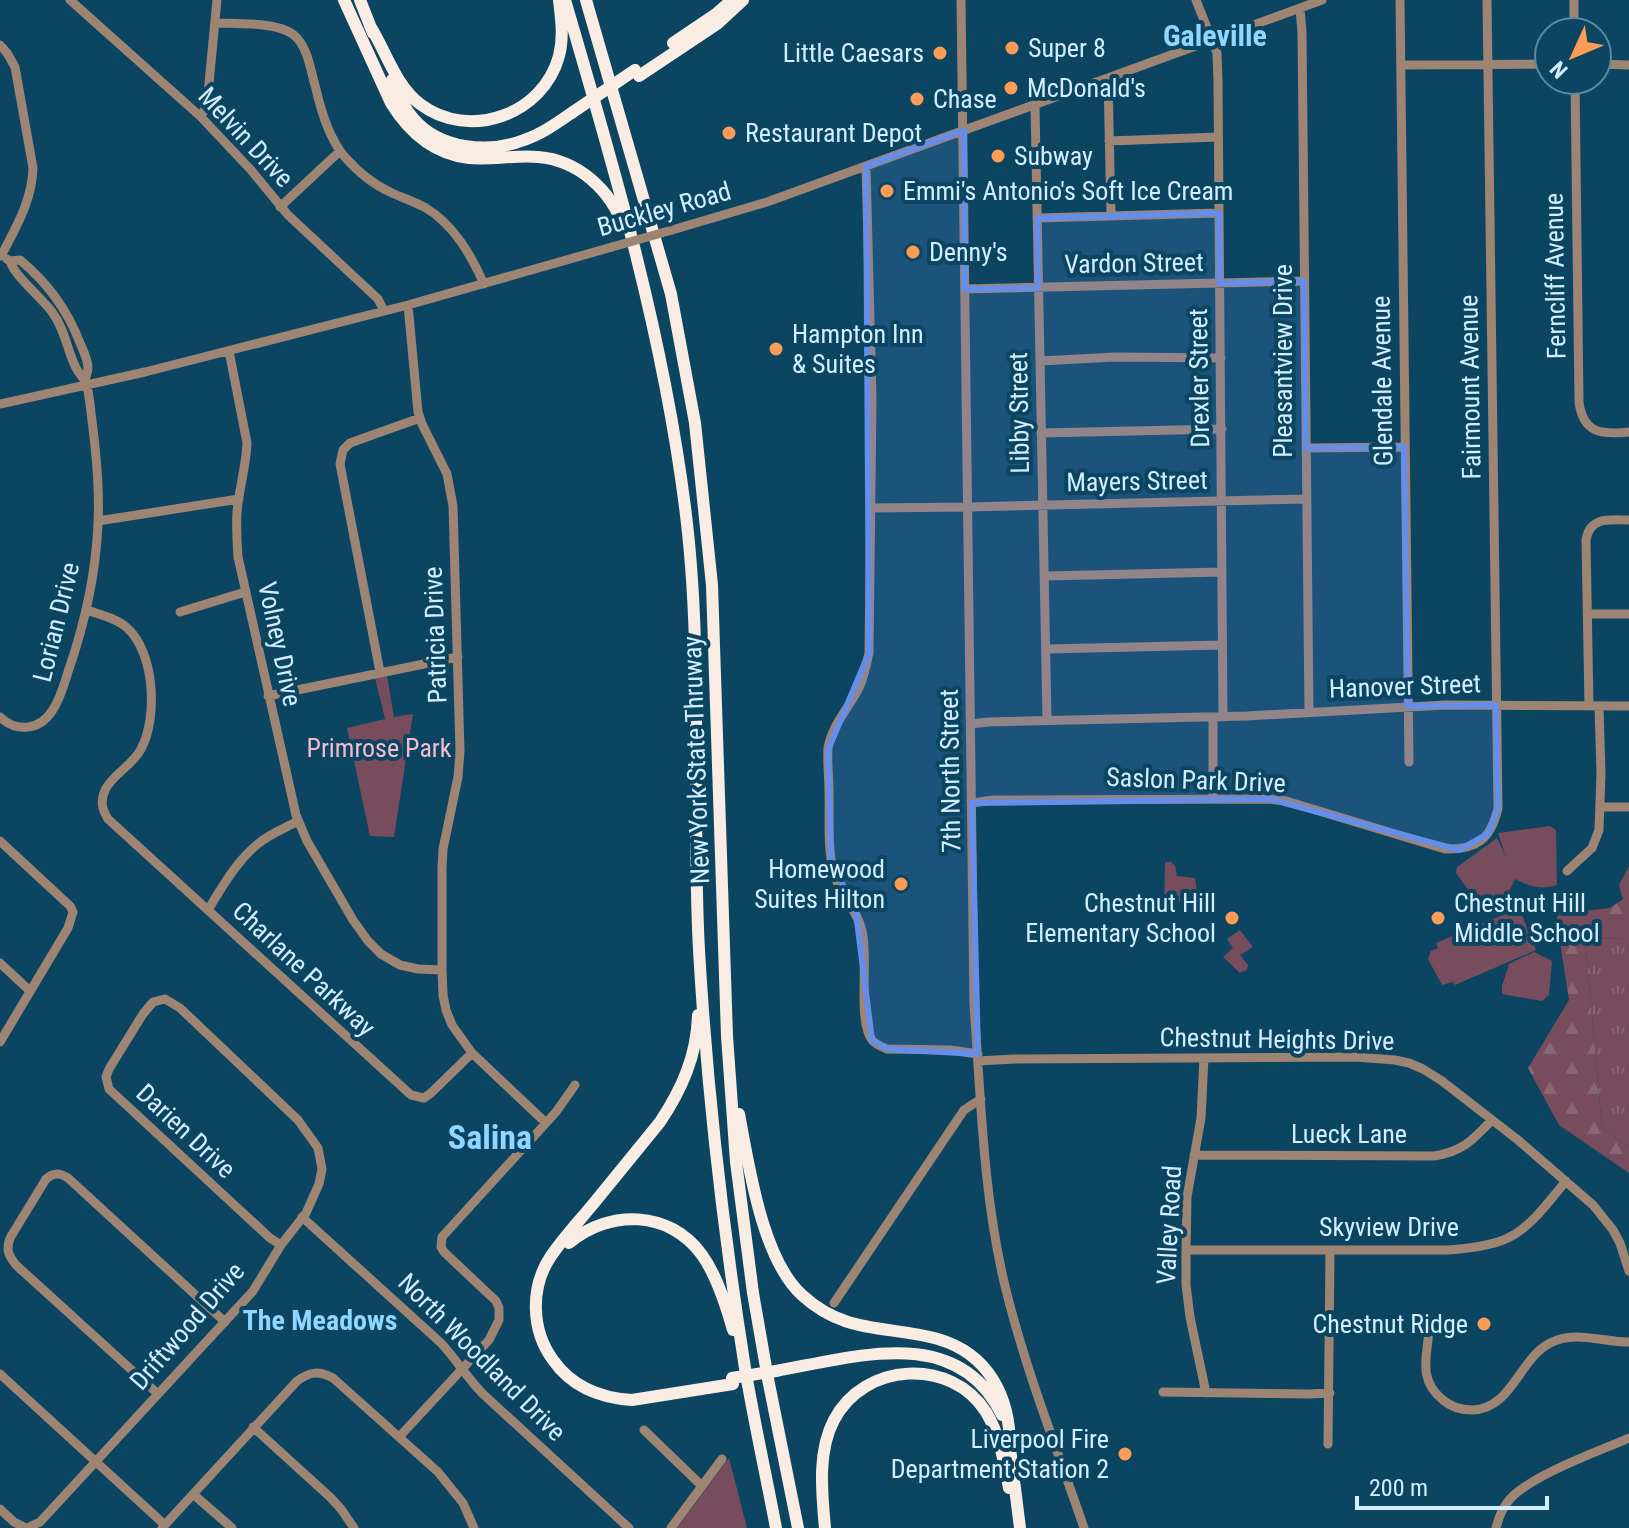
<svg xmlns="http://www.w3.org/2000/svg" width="1629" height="1528" viewBox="0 0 1629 1528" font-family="'Roboto Condensed',sans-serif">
  <defs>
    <pattern id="grass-tufts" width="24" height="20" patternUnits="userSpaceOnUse" patternTransform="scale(2)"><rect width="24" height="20" fill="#774c5c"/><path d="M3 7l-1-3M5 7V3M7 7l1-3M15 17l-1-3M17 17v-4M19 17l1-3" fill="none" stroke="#896674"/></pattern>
    <pattern id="forest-firs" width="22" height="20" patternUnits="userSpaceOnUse" patternTransform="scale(2)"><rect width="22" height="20" fill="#774c5c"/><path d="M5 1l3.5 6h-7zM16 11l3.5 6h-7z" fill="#896674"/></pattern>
  </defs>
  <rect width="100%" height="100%" fill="#0b4561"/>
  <!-- grass -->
  <path fill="url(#grass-tufts)" d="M 1629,938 L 1629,1147 L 1602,1128 L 1585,939 Z"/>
  <!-- forest -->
  <path fill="url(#forest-firs)" d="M 1629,866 L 1629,938 L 1585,939 L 1602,1128 L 1629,1147 L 1629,1173 L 1559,1125 L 1528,1068 L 1569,1000 L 1557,923 L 1557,914 L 1610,908 L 1623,899 L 1619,885 Z"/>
  <!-- park -->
  <path fill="#774c5c" d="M 387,676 L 394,717 L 413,714 L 394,837 L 370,836 L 347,728 L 385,719 L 375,678 Z
    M 1550,826 L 1556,830 L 1557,885 C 1541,890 1530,887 1515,879 C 1508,896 1501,906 1487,916 L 1456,873 L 1457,867 L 1497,838 L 1506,857 L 1498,833 Z
    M 1165,862 L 1171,862 L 1175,866 L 1177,876 L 1195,878 L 1198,899 L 1187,903 L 1180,901 L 1171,907 L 1164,907 Z
    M 1519,908 L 1536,950 L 1455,985 L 1453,982 L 1442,985 L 1428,959 L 1431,951 L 1438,948 L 1436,943 Z
    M 1240,930 L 1253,947 L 1240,955 L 1248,965 L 1247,970 L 1240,973 L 1223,957 L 1233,948 L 1227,939 Z
    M 1534,952 L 1552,961 L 1549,995 L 1542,1001 L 1502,994 L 1502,986 L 1509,964 Z
    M 729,1458 L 747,1528 L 677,1528 Z"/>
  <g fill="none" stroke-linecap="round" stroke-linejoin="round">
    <!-- minor -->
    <path stroke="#9d8473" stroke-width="9" d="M 70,0 L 201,117 L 251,170 L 288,215 L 378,299 L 384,311
      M 961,0 L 974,1005 C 981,1099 983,1198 1006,1290 C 1026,1371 1057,1449 1084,1528
      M 1196,0 L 1217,53 L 1218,82 L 1223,717
      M 1400,0 L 1409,762
      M 1574,0 L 1574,32
      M 1300,9 L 1302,32 L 1309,712
      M 215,23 C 237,24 282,21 297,38 C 309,51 311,73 316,89 C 321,111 330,139 344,156 C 357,171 374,185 392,193 C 403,198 415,202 426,208 C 454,225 471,255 484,284
      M 0,45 L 7,53 L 15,67 L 33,168 C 32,201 16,227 1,256
      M 1597,64 L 1629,65
      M 1401,65 L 1549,64
      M 1108,79 L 1111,216
      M 1575,80 L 1579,402 C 1583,433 1601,435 1629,432
      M 1035,105 L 1047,720
      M 201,117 L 207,104 L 217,0
      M 1109,141 L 1218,137
      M 866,166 L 872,399 L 869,653 C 866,666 864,677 859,688 C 848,709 832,725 828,748 C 827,762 829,777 829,791 C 830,821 826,854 837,882 C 844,899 858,912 862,931 C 869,958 857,1020 872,1040 C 876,1045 882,1047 887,1049 L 950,1050 L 978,1054
      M 280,207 L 340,151
      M 1037,218 L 1219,213
      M 672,230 L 767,202 L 1322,0
      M 7,259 L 10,261 L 20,260 C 48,283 67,309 80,343 C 83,350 88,360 88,368 C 88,372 86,376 85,380
      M 965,289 L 1304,281
      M 408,305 L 418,412 L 422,424 L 447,474 L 453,506 L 460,751 L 458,777 L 443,849 L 442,868 L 442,970 L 443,995 L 446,1010 L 452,1025 L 472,1053 L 546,1123
      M 229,351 L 247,443 C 246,467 239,489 237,512 C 236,527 237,542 238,557 L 296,815 L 307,841 L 353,920 L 368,941 L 381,954 L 400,965 L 418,969 L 442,970
      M 1040,361 L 1116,357 L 1221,358
      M 0,404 L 145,372 L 408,305 L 612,247
      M 1041,433 L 1222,429
      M 1306,448 L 1404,447
      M 870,508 L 968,507 L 1306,499
      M 98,521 L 239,499
      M 1046,576 L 1222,572
      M 87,610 C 100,615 116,618 126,627 C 155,651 158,718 141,749 C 133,765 113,774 105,790 C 100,802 102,809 108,819 L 411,1095 L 424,1098 L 431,1093 L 472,1053
      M 180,612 L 245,592
      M 1588,614 L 1629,614
      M 1047,649 L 1222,645
      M 380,672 L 340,464 L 343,450 L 350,443 L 420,418
      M 268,696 L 458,657
      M 1589,706 L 1586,540 C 1590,516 1610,520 1629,520
      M 0,717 C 16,732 39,731 52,711 C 60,700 64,685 68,672 C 85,623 96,574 98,523 C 100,486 96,450 91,413 C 90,404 89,392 86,383 C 84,378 79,374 76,368 C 67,350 65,329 52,312 C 41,297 15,277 10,261
      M 1213,717 L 1213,799
      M 971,724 L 988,722 L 1247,716 L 1445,705 L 1629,706
      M 972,803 L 993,800 L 1269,799 L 1286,801 L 1445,849 C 1477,850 1491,839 1498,808 L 1487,0
      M 1601,807 L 1629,807
      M 0,841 L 70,906 L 73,912 L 68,928 L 0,1042
      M 1567,871 L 1592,848 L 1599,830 L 1601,774 L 1599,706
      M 208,910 C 222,887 237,860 259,843 C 270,834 285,828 298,821
      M 0,963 L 30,991
      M 1204,1058 L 1201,1118 L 1187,1197 L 1186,1250 L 1186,1285 L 1190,1317 L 1206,1393
      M 978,1061 L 1014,1059 L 1355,1057 L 1395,1060 L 1409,1063 L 1423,1069 L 1442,1081 L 1518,1140 L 1593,1205 L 1613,1230 L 1620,1243 L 1629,1271
      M 1194,1155 L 1434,1156 C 1462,1152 1473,1140 1492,1120
      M 302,1217 L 441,1343 C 456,1359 467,1378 483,1394 L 629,1528
      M 1186,1250 L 1448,1250 C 1517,1245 1524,1232 1566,1181
      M 834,1303 L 964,1110 L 981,1099
      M 1429,1332 C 1426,1359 1419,1381 1443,1400 C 1451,1407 1462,1410 1472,1410 C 1512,1409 1519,1359 1550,1343 C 1575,1330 1602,1342 1629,1342
      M 0,1374 L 165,1525
      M 1163,1392 L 1309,1394 L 1330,1393
      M 158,1394 L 16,1265 C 8,1255 6,1250 10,1238 L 46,1179 C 54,1172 60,1173 68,1178 L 225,1322
      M 253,1427 L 330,1497 L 341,1509 L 354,1528
      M 644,1430 L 702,1486
      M 400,1436 L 489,1340 L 499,1320 L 499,1308 L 496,1301 L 444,1252 L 441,1247 L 442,1237 L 556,1112 L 575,1085
      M 1328,1444 L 1330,1250
      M 193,1494 L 232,1528
      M 0,1509 L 14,1522 L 26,1528
      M 27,1528 L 40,1522 L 253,1291 L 281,1245 L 306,1213 L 319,1184 L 322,1169 L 318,1148 L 298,1120 L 180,1008 L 165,999 L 153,1002 L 143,1014 L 109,1069 L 106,1077 L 109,1089 L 270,1238 L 281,1245
      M 162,1528 L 297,1381 C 311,1371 319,1371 333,1378 L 438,1472 L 463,1503 L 474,1528
      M 671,1528 L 722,1459
      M 1496,1528 C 1499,1517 1502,1508 1510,1499 C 1532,1475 1597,1452 1629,1438"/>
    <!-- highway -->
    <path stroke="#f8ece3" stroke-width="12" d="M 344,0 L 391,103 C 409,132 434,154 469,158 C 492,160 515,155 538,157 C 578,160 611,190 624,228
      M 360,0 L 373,33
      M 565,0 C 614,167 663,334 685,507 C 704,654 691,803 699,950 C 707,1090 723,1229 745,1368 C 754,1421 766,1475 776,1528
      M 586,0 L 671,294 L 695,423 L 712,585 L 727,1036 L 736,1162 L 753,1293 L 768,1379 L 798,1528
      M 370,26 C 386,51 395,85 420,104 C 469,141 543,115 559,56 C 564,37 561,18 559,0
      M 673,43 L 716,14 L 732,0
      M 639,76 L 717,24 L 743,0
      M 392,80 C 398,93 403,107 413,118 C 439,149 488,154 524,140 C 542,134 557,123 573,112
      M 698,1015 C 697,1055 682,1089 660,1122 C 638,1149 616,1176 594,1203 C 580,1220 564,1237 551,1256 C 530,1287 531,1330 553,1360 C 572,1387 600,1398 632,1400 L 733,1384
      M 739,1114 C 749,1166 762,1259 802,1295 C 845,1335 888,1325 938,1339 C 989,1354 1010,1397 1010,1447
      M 569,1243 C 609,1209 670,1210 702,1255 C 717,1276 726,1305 733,1330
      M 776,1371 C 855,1357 958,1323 1002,1415
      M 1009,1440 L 1020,1528
      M 825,1528 C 822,1494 817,1452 834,1420 C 864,1362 951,1357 986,1412 C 1000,1435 1004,1462 1009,1488"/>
    <!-- minor-bridge -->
    <path stroke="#9d8473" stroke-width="9" d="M 612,247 L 672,230"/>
    <!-- highway-bridge -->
    <path stroke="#f8ece3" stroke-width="12" d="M 573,112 L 635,70
      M 732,1378 L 776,1371"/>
  </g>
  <!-- marked area -->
  <path fill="#668ee8" fill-opacity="0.2" stroke="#668ee8" stroke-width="6" stroke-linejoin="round" d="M 964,130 L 965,289 L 1038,288 L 1037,218 L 1219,213 L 1220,283 L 1304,281 L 1306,448 L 1404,447 L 1408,706 L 1496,705 L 1498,808 L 1488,834 L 1459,850 L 1269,799 L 972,803 L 978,1054 L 887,1049 L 872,1040 L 856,913 L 831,860 L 828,750 L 869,653 L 866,166 Z"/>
  <!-- markers -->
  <g fill="#fd9d55" stroke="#0b4561" stroke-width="3">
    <circle cx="1012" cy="48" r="8"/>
    <circle cx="940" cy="53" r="8"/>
    <circle cx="1011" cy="88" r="8"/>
    <circle cx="917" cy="99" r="8"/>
    <circle cx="729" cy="133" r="8"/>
    <circle cx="998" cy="156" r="8"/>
    <circle cx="887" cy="191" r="8"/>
    <circle cx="913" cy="252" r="8"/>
    <circle cx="776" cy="349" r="8"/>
    <circle cx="901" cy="884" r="8"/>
    <circle cx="1232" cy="918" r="8"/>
    <circle cx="1438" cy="918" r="8"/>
    <circle cx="1484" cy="1324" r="8"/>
    <circle cx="1125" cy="1454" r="8"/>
  </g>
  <g text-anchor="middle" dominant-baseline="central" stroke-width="8" stroke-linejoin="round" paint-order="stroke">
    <!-- poi labels -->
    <g font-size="26" fill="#d3eeff" stroke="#0b4561" text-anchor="start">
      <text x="1028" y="48">Super 8</text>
      <text x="924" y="53" text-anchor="end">Little Caesars</text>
      <text x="1027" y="88">McDonald's</text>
      <text x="933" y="99">Chase</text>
      <text x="745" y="133">Restaurant Depot</text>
      <text x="1014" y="156">Subway</text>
      <text x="903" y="191">Emmi's Antonio's Soft Ice Cream</text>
      <text x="929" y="252">Denny's</text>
      <text x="792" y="334">Hampton Inn<tspan x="792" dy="30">&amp; Suites</tspan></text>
      <text x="885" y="869" text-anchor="end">Homewood<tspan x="885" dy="30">Suites Hilton</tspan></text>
      <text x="1216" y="903" text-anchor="end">Chestnut Hill<tspan x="1216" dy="30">Elementary School</tspan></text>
      <text x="1454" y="903">Chestnut Hill<tspan x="1454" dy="30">Middle School</tspan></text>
      <text x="1468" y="1324" text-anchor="end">Chestnut Ridge</text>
      <text x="1109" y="1439" text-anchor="end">Liverpool Fire<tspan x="1109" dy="30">Department Station 2</tspan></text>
    </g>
    <!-- street labels -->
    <g font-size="26" fill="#d3eeff" stroke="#0b4561">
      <text transform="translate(246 137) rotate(47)">Melvin Drive</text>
      <text transform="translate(664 209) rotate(-16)">Buckley Road</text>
      <text transform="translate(1134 263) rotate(-1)">Vardon Street</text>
      <text transform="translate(1555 276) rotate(-91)">Ferncliff Avenue</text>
      <text transform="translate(1283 361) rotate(-90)">Pleasantview Drive</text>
      <text transform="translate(1199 378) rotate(-91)">Drexler Street</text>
      <text transform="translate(1382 381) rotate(-91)">Glendale Avenue</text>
      <text transform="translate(1470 387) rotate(-91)">Fairmount Avenue</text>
      <text transform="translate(1019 413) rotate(-91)">Libby Street</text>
      <text transform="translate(1137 481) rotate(-1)">Mayers Street</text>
      <text transform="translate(56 622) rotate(-76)">Lorian Drive</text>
      <text transform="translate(435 635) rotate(-92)">Patricia Drive</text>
      <text transform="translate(280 644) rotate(78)">Volney Drive</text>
      <text transform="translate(1405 686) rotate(-2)">Hanover Street</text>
      <text transform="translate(696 760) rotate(-92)">New York State Thruway</text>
      <text transform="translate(950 771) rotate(-91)">7th North Street</text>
      <text transform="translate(1196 780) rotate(2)">Saslon Park Drive</text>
      <text transform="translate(304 969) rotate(43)">Charlane Parkway</text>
      <text transform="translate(1277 1039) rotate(1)">Chestnut Heights Drive</text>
      <text transform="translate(186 1131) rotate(43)">Darien Drive</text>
      <text x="1349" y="1134">Lueck Lane</text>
      <text transform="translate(1169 1225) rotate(-87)">Valley Road</text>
      <text x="1389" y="1227">Skyview Drive</text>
      <text transform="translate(187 1326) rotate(-49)">Driftwood Drive</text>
      <text transform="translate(482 1357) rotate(45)">North Woodland Drive</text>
    </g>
    <!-- park labels -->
    <g font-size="26" fill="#f5bbd0" stroke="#0b4561">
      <text x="379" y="748">Primrose Park</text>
    </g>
    <!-- neighbourhood labels -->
    <g font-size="28" font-weight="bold" fill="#90d6ff" stroke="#0b4561">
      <text x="320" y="1320">The Meadows</text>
    </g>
    <!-- quarter labels -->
    <g font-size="30" font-weight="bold" fill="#90d6ff" stroke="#0b4561">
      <text x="1215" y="35">Galeville</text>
    </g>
    <!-- district labels -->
    <g font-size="34" font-weight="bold" fill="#90d6ff" stroke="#0b4561">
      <text x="490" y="1137">Salina</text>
    </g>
  </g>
  <!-- north arrow -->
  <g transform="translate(1573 56) rotate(226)"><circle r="38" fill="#0b4561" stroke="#5b89a0" stroke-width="2"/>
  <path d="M0-6L14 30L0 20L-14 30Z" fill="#fd9d55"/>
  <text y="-12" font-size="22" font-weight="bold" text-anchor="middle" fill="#d3eeff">N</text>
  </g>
  <!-- scale -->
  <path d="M1357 1496v12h190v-12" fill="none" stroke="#d3eeff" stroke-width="4"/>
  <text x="1369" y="1496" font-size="24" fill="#d3eeff" stroke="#0b4561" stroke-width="6" paint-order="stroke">200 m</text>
</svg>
